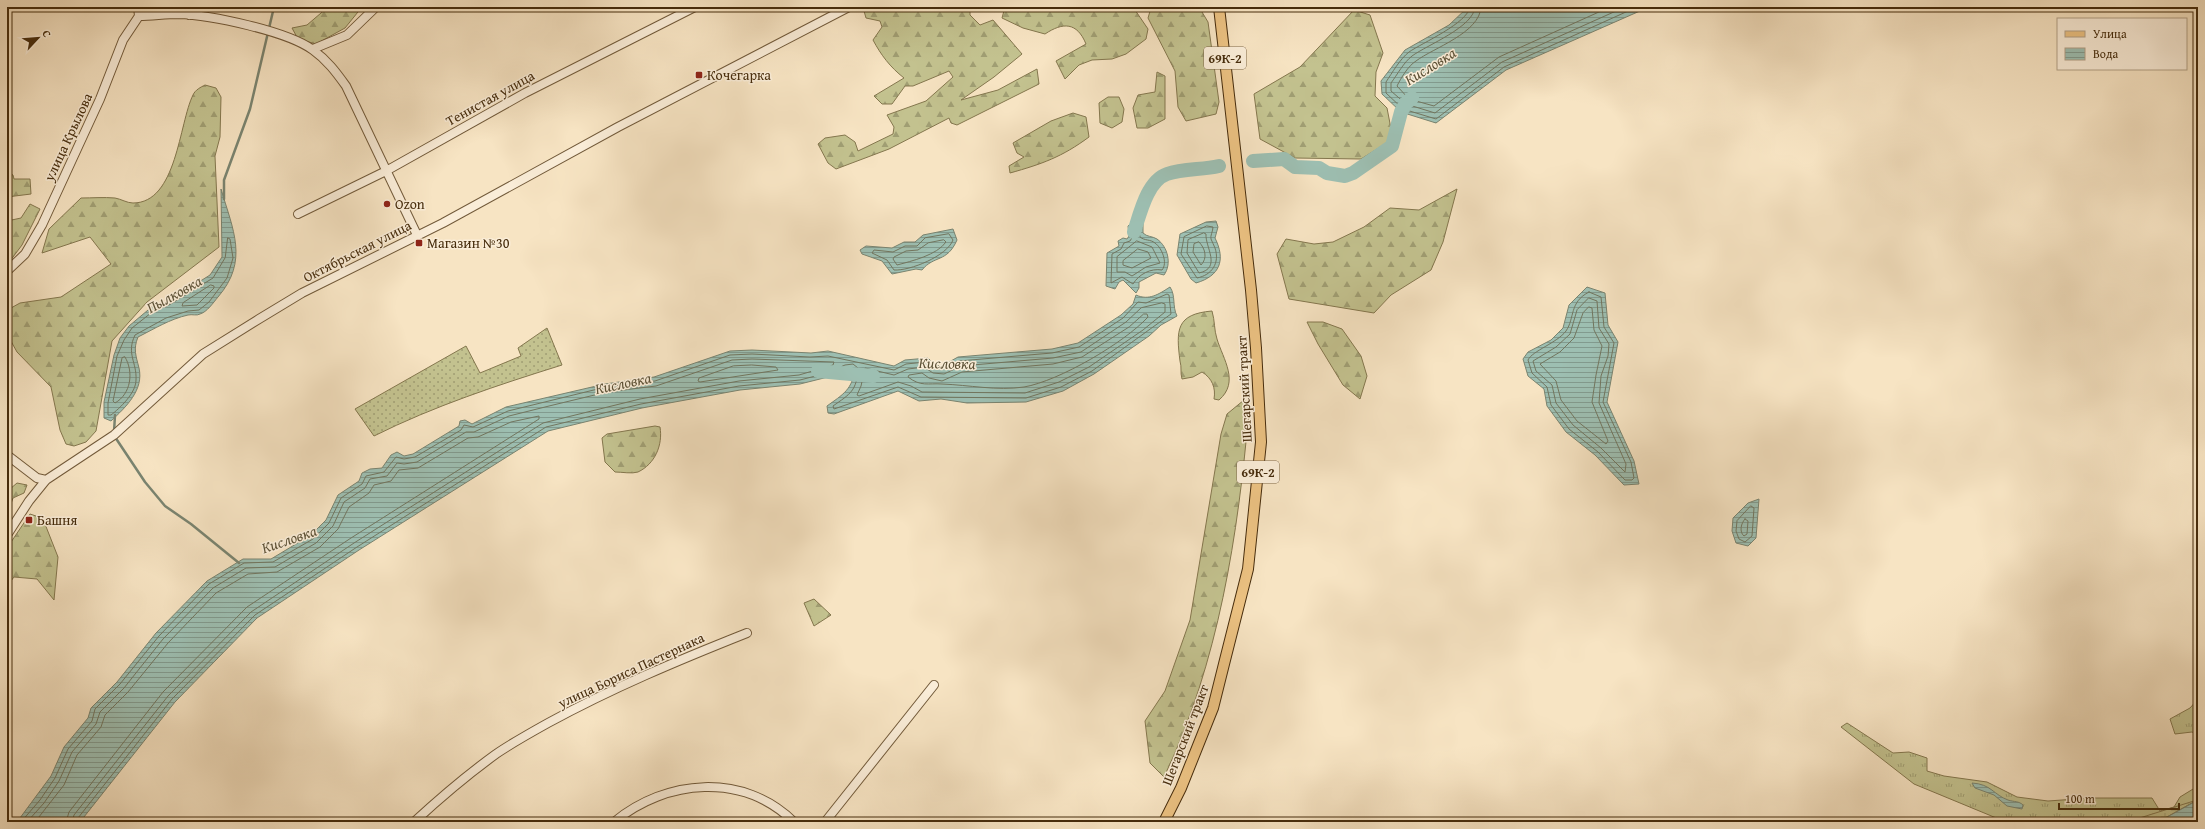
<svg xmlns="http://www.w3.org/2000/svg" width="2205" height="829" viewBox="0 0 2205 829" font-family="'Gentium Book Plus',serif">
  <defs>
    <pattern id="grass-tufts" width="24" height="20" patternUnits="userSpaceOnUse"><rect width="24" height="20" fill="#c3c28f"/><path d="M3 7l-1-3M5 7V3M7 7l1-3M15 17l-1-3M17 17v-4M19 17l1-3" fill="none" stroke="#a09e73"/></pattern>
    <pattern id="forest-firs" width="22" height="20" patternUnits="userSpaceOnUse"><rect width="22" height="20" fill="#c3c28f"/><path d="M5 1l3.5 6h-7zM16 11l3.5 6h-7z" fill="#a09e73"/></pattern>
    <pattern id="wetland-marsh" width="20" height="14" patternUnits="userSpaceOnUse"><rect width="20" height="14" fill="#c3c28f"/><path d="M1 5h8M5 5V1M11 12h8M15 12V8" fill="none" stroke="#a09e73"/></pattern>
    <pattern id="garden-dots" width="8" height="8" patternUnits="userSpaceOnUse"><rect width="8" height="8" fill="#c3c28f"/><path d="M2 2h.1M6 6h.1" fill="none" stroke="#a09e73" stroke-width="1.8" stroke-linecap="round"/></pattern>
    <pattern id="water-rules" width="6" height="5" patternUnits="userSpaceOnUse"><rect width="6" height="5" fill="#9dbfb2"/><path d="M0 2.5h6" fill="none" stroke="#829b8f"/></pattern>
  </defs>
  <rect width="100%" height="100%" fill="#f7e4c3"/>
  <filter id="stains"><feTurbulence type="fractalNoise" baseFrequency=".005" numOctaves="4"/><feColorMatrix values="0 0 0 0 .2 0 0 0 0 .09 0 0 0 0 .02 0 0 0 .5 -.17"/></filter>
  <radialGradient id="worn" r=".72"><stop offset=".6" stop-color="#630" stop-opacity="0"/><stop offset="1" stop-color="#630" stop-opacity=".3"/></radialGradient>
  <!-- grass -->
  <path fill="url(#grass-tufts)" stroke="#84774e" d="M 2198,699 L 2198,735 L 2192,732 L 2175,734 L 2170,719 L 2190,708 Z
    M 1847,723 L 1893,753 L 1909,752 L 1927,758 L 1927,771 L 1944,776 L 1987,782 L 2017,797 L 2048,801 L 2090,798 L 2152,798 L 2160,811 L 2174,807 L 2180,797 L 2198,786 L 2198,822 L 2006,822 L 1914,784 L 1841,727 Z"/>
  <!-- forest -->
  <path fill="url(#forest-firs)" stroke="#84774e" d="M 7,7 L 12,7 L 7,31 Z
    M 328,7 L 362,7 L 345,28 L 316,44 L 298,39 L 292,28 L 307,25 Z
    M 871,7 L 970,7 L 970,15 L 980,25 L 993,20 L 1022,54 L 994,77 L 961,100 L 998,90 L 1037,69 L 1039,84 L 957,125 L 951,123 L 949,118 L 889,149 L 836,169 L 828,163 L 818,144 L 825,138 L 845,135 L 855,142 L 858,151 L 893,134 L 894,127 L 887,115 L 926,101 L 953,77 L 949,71 L 913,86 L 905,86 L 892,104 L 882,104 L 874,96 L 904,78 C 890,67 881,55 873,40 L 882,27 L 880,21 L 866,18 L 864,11 Z
    M 1005,7 L 1133,7 L 1148,29 L 1146,39 L 1126,54 L 1112,59 L 1092,60 L 1079,65 L 1065,79 L 1056,61 L 1086,44 C 1077,22 1063,22 1045,34 L 1023,28 L 1002,18 Z
    M 1157,7 L 1199,7 L 1208,22 L 1219,102 L 1216,114 L 1186,121 L 1178,107 L 1175,71 L 1148,18 L 1151,8 Z
    M 1354,10 L 1370,15 L 1383,53 L 1376,72 L 1375,96 L 1387,108 L 1393,139 L 1361,159 L 1295,158 L 1260,139 L 1254,94 L 1300,67 Z
    M 1157,72 L 1165,76 L 1165,119 L 1148,128 L 1137,128 L 1133,108 L 1138,95 L 1155,92 Z
    M 205,85 L 216,88 L 221,97 L 220,137 L 215,156 L 219,247 L 147,302 L 112,341 L 96,431 L 86,442 L 74,446 L 66,444 L 60,430 L 51,387 L 17,352 L 7,334 L 7,315 L 11,308 L 20,303 L 61,297 L 111,264 L 90,237 L 42,253 L 49,229 L 81,198 C 92,198 104,197 115,198 C 121,199 127,203 133,203 C 177,203 179,123 193,95 C 195,90 201,87 205,85 Z
    M 1108,97 L 1119,97 L 1124,109 L 1122,122 L 1112,128 L 1100,123 L 1099,103 Z
    M 1073,113 L 1086,117 L 1089,137 C 1062,157 1042,164 1010,173 L 1009,166 L 1024,157 L 1017,153 L 1013,143 L 1051,121 Z
    M 7,158 L 11,159 L 9,173 L 13,175 L 14,179 L 30,179 L 31,194 L 7,197 Z
    M 1457,189 L 1443,242 L 1431,270 L 1391,295 L 1374,313 L 1289,299 L 1277,254 L 1286,239 L 1314,244 L 1333,242 L 1364,227 L 1390,208 L 1419,210 Z
    M 30,204 L 40,209 L 22,245 L 7,265 L 7,221 L 21,218 Z
    M 1212,311 C 1215,321 1214,330 1217,339 C 1223,359 1240,382 1219,400 L 1214,399 C 1216,388 1212,378 1202,372 L 1193,377 L 1182,379 C 1180,372 1182,368 1180,361 C 1176,330 1176,314 1212,311 Z
    M 1307,322 L 1323,322 L 1342,329 L 1361,356 L 1367,376 L 1360,399 L 1343,385 L 1318,344 Z
    M 1244,400 L 1248,403 L 1249,410 C 1238,535 1219,662 1164,777 L 1150,763 L 1145,721 L 1165,691 L 1190,620 L 1221,434 L 1227,414 Z
    M 655,426 L 660,427 C 663,445 655,464 638,472 C 632,474 622,472 615,472 L 605,462 L 602,438 L 607,434 Z
    M 17,483 L 27,485 L 24,493 L 13,498 L 7,515 L 7,488 L 10,489 Z
    M 30,514 L 39,517 L 45,524 L 58,557 L 54,600 L 37,579 L 14,577 L 7,586 L 7,548 Z
    M 814,599 L 831,615 L 814,626 L 804,603 Z"/>
  <!-- wetland -->
  <path fill="url(#wetland-marsh)" stroke="#84774e" d="M 2197,800 L 2158,822 L 2125,822 L 2130,821 Z"/>
  <!-- garden -->
  <path fill="url(#garden-dots)" stroke="#84774e" d="M 547,328 L 562,365 C 498,385 434,406 374,436 L 355,409 L 466,346 L 480,373 L 521,356 L 518,348 Z"/>
  <!-- water -->
  <path fill="url(#water-rules)" stroke="#7a8470" d="M 1468,7 L 1649,7 L 1506,70 L 1436,123 L 1401,112 L 1382,94 L 1381,81 L 1405,50 L 1449,25 Z
    M 221,189 C 233,230 249,261 218,297 C 213,303 207,312 200,314 C 197,316 192,314 188,315 C 170,319 154,329 138,337 C 133,349 136,356 139,368 C 144,390 126,407 111,421 L 104,418 L 104,402 L 114,355 L 120,338 L 129,326 L 154,305 L 167,302 L 210,275 L 222,257 Z
    M 1140,214 L 1143,220 L 1143,233 C 1147,237 1152,236 1157,239 C 1168,247 1172,264 1164,275 L 1156,273 L 1139,282 L 1139,288 L 1136,293 L 1123,280 L 1119,282 L 1115,289 L 1106,286 L 1107,253 L 1119,246 L 1118,241 L 1123,238 L 1127,239 L 1129,236 L 1128,226 Z
    M 1216,221 L 1218,227 L 1215,238 C 1226,260 1220,276 1196,283 L 1191,279 L 1177,255 L 1180,234 L 1206,222 Z
    M 953,229 L 957,240 C 947,263 934,255 922,270 L 916,269 L 892,274 L 882,261 L 862,254 L 860,250 L 866,246 L 892,248 L 904,242 L 915,242 L 923,235 Z
    M 1170,287 C 1176,296 1172,306 1177,316 L 1161,325 L 1149,336 L 1094,374 L 1063,391 L 1026,402 L 967,403 L 941,399 L 919,401 L 898,391 L 834,414 L 828,413 L 827,406 C 842,395 854,389 854,368 L 846,369 L 828,377 L 800,384 L 740,390 L 642,408 L 548,431 L 359,550 L 257,618 L 175,702 L 80,822 L 17,822 L 51,776 L 64,747 L 88,718 L 91,708 L 117,682 L 156,633 L 207,581 L 243,559 L 271,559 L 311,535 L 326,520 L 338,495 L 359,481 L 362,473 L 370,469 L 382,468 L 391,455 L 397,452 L 404,456 L 413,454 L 459,426 L 460,421 L 465,420 L 472,424 L 506,407 L 605,384 L 654,377 L 730,351 L 752,350 L 811,353 L 828,351 L 894,366 L 905,360 L 928,358 L 935,365 L 942,366 L 958,357 L 1052,349 L 1078,343 L 1121,315 L 1133,304 L 1136,295 C 1149,301 1159,294 1170,287 Z
    M 1587,287 L 1605,293 L 1608,325 L 1618,342 L 1607,402 L 1634,461 L 1639,484 L 1624,485 L 1595,455 L 1566,432 L 1547,406 L 1544,389 L 1528,376 L 1523,359 L 1528,352 L 1551,340 L 1563,328 L 1569,305 Z
    M 1759,499 L 1756,538 L 1748,546 L 1736,543 L 1732,531 L 1733,518 L 1748,503 Z
    M 1972,783 C 1991,784 1994,795 2008,800 C 2014,802 2019,801 2023,805 L 2022,809 L 2007,806 L 1994,795 L 1975,788 Z
    M 2198,800 L 2198,822 L 2158,822 Z"/>
  <g fill="none" stroke-linecap="round" stroke-linejoin="round">
    <!-- shore -->
    <path stroke="#72765f" stroke-width="1" d="M 1470,7 C 1468,23 1422,43 1409,52 C 1400,59 1392,73 1386,82 L 1386,93 L 1403,109 L 1436,119 L 1504,67 L 1637,7
      M 1475,7 C 1474,27 1427,45 1412,56 C 1404,62 1397,75 1391,83 L 1391,91 L 1406,104 L 1435,113 L 1502,62 L 1625,7
      M 1481,7 C 1480,33 1433,48 1416,61 C 1408,66 1401,78 1397,86 L 1409,99 L 1434,106 L 1499,57 L 1610,7
      M 1136,225 L 1138,227 L 1140,237 C 1145,241 1150,239 1155,243 C 1162,248 1168,263 1162,270 C 1151,268 1139,274 1133,284 L 1122,277 L 1111,283 L 1112,254 L 1121,249 L 1124,243 L 1130,241 L 1133,236 L 1132,228 Z
      M 1207,226 L 1213,227 C 1213,231 1210,236 1211,239 C 1212,242 1214,245 1215,248 C 1220,263 1212,275 1197,278 L 1181,254 L 1184,237 Z
      M 1204,233 L 1206,234 C 1205,247 1222,268 1199,273 L 1187,253 L 1188,240 Z
      M 949,234 L 953,240 C 947,256 910,271 894,270 L 887,260 L 872,253 L 874,250 L 893,252 L 905,246 L 917,246 L 925,238 Z
      M 228,238 L 230,239 L 233,258 L 227,278 L 209,302 L 199,310 L 188,311 L 166,318 L 135,335 C 126,354 137,362 136,380 C 136,393 120,408 111,415 L 108,415 L 108,403 L 117,356 L 124,340 L 132,328 L 156,309 L 169,305 L 213,278 L 225,258 Z
      M 944,240 L 946,242 C 937,255 912,261 897,265 L 893,259 L 894,257 L 906,251 L 918,250 L 928,243 Z
      M 1137,241 L 1152,247 L 1160,263 L 1146,267 L 1132,276 L 1125,272 L 1117,272 L 1117,257 Z
      M 1199,242 C 1205,248 1208,258 1201,265 L 1193,252 L 1194,244 Z
      M 1138,249 L 1148,252 L 1151,258 L 1132,268 L 1123,265 L 1123,261 Z
      M 211,285 L 214,286 L 214,288 L 197,305 L 182,306 L 183,303 Z
      M 1589,292 L 1601,297 L 1604,327 L 1614,343 L 1603,402 L 1631,462 L 1634,478 L 1632,480 L 1625,480 L 1598,452 L 1569,429 L 1551,405 L 1547,387 L 1532,373 L 1528,360 C 1532,351 1557,343 1566,331 C 1575,318 1569,302 1589,292 Z
      M 1589,298 L 1597,301 L 1599,328 L 1609,344 L 1608,356 L 1601,376 L 1599,403 L 1626,464 L 1625,472 L 1601,448 L 1573,425 L 1556,403 L 1552,385 L 1536,371 L 1533,361 L 1556,347 L 1570,334 L 1577,310 Z
      M 1162,303 L 1165,304 L 1165,312 L 1143,330 L 1089,367 L 1059,382 L 1025,393 L 922,392 L 911,386 L 898,382 L 859,396 L 857,395 L 861,386 L 865,368 L 894,375 L 908,369 L 924,367 L 933,373 L 944,374 L 961,366 L 1053,358 L 1081,352 L 1126,322 L 1141,308 Z
      M 1589,307 L 1592,308 L 1594,330 L 1602,346 L 1596,375 L 1592,402 L 1608,441 L 1606,444 L 1577,421 L 1561,400 L 1556,381 L 1540,364 L 1560,352 L 1574,338 L 1583,313 Z
      M 1144,314 L 1147,314 L 1148,317 C 1124,343 1059,381 1024,387 C 997,391 969,385 942,384 C 928,383 921,387 908,377 L 909,375 L 922,373 L 929,378 L 942,381 L 962,372 L 1053,364 L 1082,357 L 1129,327 Z
      M 125,357 C 134,372 131,394 115,403 L 113,401 L 122,358 Z
      M 752,365 L 776,367 L 778,370 L 700,382 L 698,381 L 699,378 L 733,366 Z
      M 1751,506 L 1754,508 L 1752,536 L 1745,542 L 1739,539 L 1736,531 L 1737,521 Z
      M 1745,519 L 1748,521 L 1747,534 L 1744,536 C 1739,532 1741,523 1745,519 Z
      M 21,822 L 40,800 L 55,778 L 68,749 L 92,721 L 95,709 L 120,684 L 159,636 L 209,584 L 244,563 L 273,562 L 313,539 L 329,523 L 341,498 L 362,484 L 366,476 L 384,472 L 396,457 L 404,459 L 415,457 L 461,430 L 464,425 L 473,427 L 508,411 L 606,387 L 655,381 L 730,355 L 752,354 L 810,357 L 828,356 L 894,370 L 906,364 L 926,362 L 934,368 L 943,369 L 959,361 L 1052,353 L 1079,347 L 1123,318 L 1138,302 L 1146,303 L 1167,294 L 1169,295 L 1171,314 L 1092,371 L 1061,387 L 1026,398 L 921,397 L 898,387 L 834,409 L 833,406 C 850,394 857,391 858,368 L 853,364 L 845,365 L 827,373 L 800,380 L 739,386 L 641,404 L 546,427 L 357,547 L 255,615 L 172,699 L 78,818 L 77,822
      M 27,822 L 44,803 L 59,781 L 72,752 L 96,724 L 100,712 L 124,688 L 163,639 L 213,588 L 246,568 L 275,567 L 316,543 L 333,526 L 344,502 L 365,488 L 370,479 L 387,476 L 397,463 L 404,464 L 417,462 L 466,432 L 474,432 L 509,416 L 549,406 L 607,392 L 656,386 L 732,360 L 752,359 L 834,362 L 833,365 L 799,375 L 739,381 L 640,399 L 543,423 L 354,543 L 251,612 L 168,696 L 74,815 L 72,822
      M 35,822 L 64,785 L 77,755 L 101,727 L 105,715 L 128,692 L 168,643 L 216,593 L 248,574 L 277,572 L 320,547 L 338,529 L 349,507 L 369,493 L 374,485 L 391,481 L 399,470 L 418,468 L 468,438 L 478,437 L 511,422 L 539,416 L 539,419 L 351,538 L 247,607 L 163,692 L 69,812 L 66,822"/>
    <!-- stream -->
    <path stroke="#7a8470" stroke-width="2.5" d="M 224,199 L 224,180 L 250,109 L 274,7
      M 114,432 L 115,415
      M 115,437 L 145,482 L 165,506 L 191,524 L 239,563"/>
    <!-- river -->
    <path stroke="#9dbfb2" stroke-width="14" d="M 1253,161 L 1284,159 L 1295,167 L 1319,168 L 1327,173 L 1345,176 L 1353,173 L 1392,146 L 1401,112 L 1406,103 L 1412,98
      M 1134,232 C 1140,214 1147,181 1167,174 C 1183,168 1202,170 1219,166
      M 818,371 L 873,376"/>
    <!-- minor casing -->
    <g stroke="#725a3a" stroke-width="10">
      <path id="minor" d="M 189,15 L 193,7
        M 139,16 C 152,16 165,14 178,14 C 211,15 287,31 313,50 C 327,60 336,72 346,86 L 417,235
        M 313,49 L 347,35 L 376,7
        M 298,214 L 386,171 L 525,93 L 695,7
        M 7,271 L 25,254 L 42,225 L 100,99 L 123,40 L 139,16 L 138,7
        M 7,455 L 37,478 L 46,480
        M 7,535 L 29,501 L 46,480 L 114,435 L 203,354 L 259,319 L 302,293 L 443,223 L 618,127 L 849,7
        M 414,822 C 440,798 467,775 496,754 C 512,743 530,733 548,723 C 612,688 679,660 747,633
        M 614,822 C 666,779 743,772 794,822
        M 825,822 L 934,685"/>
    </g>
    <!-- major casing -->
    <g stroke="#462c0c" stroke-width="12">
      <path id="major" d="M 1164,822 L 1181,788 L 1213,708 L 1224,664 L 1248,569 L 1261,442 L 1256,348 L 1251,290 L 1219,7"/>
    </g>
    <!-- minor -->
    <use href="#minor" stroke="#faedd8" stroke-width="8"/>
    <!-- major -->
    <use href="#major" stroke="#ecc282" stroke-width="10"/>
  </g>
  <!-- markers -->
  <g fill="#8f2418" stroke="#faedd8" stroke-width="1.5">
    <rect x="695" y="71" width="8" height="8" rx="2"/>
    <circle cx="387" cy="204" r="4"/>
    <rect x="415" y="239" width="8" height="8" rx="2"/>
    <rect x="25" y="516" width="8" height="8" rx="2"/>
  </g>
  <g text-anchor="middle" dominant-baseline="central" stroke-width="3" stroke-linejoin="round" paint-order="stroke">
    <!-- shield labels -->
    <g fill="#faedd8" stroke="#7c6649" stroke-width="1">
      <rect x="1204" y="47" width="42" height="22" rx="3"/>
      <rect x="1237" y="461" width="42" height="22" rx="3"/>
    </g>
    <g font-size="13" font-weight="bold" fill="#462c0c">
      <text x="1225" y="58">69К-2</text>
      <text x="1258" y="472">69К-2</text>
    </g>
    <!-- poi labels -->
    <g font-size="14" fill="#462c0c" stroke="#faedd8" text-anchor="start">
      <text x="707" y="75">Кочегарка</text>
      <text x="395" y="204">Ozon</text>
      <text x="427" y="243">Магазин №30</text>
      <text x="37" y="520">Башня</text>
    </g>
    <!-- street labels -->
    <g font-size="14" fill="#462c0c" stroke="#faedd8">
      <text transform="translate(490 98) rotate(-29)">Тенистая улица</text>
      <text transform="translate(68 137) rotate(-65)">улица Крылова</text>
      <text transform="translate(357 251) rotate(-27)">Октябрьская улица</text>
      <text transform="translate(1244 389) rotate(-93)">Шегарский тракт</text>
      <text transform="translate(631 670) rotate(-25)">улица Бориса Пастернака</text>
      <text transform="translate(1185 735) rotate(-69)">Шегарский тракт</text>
    </g>
    <!-- water labels -->
    <g font-size="15" font-style="italic" fill="#5c5136" stroke="#faedd8">
      <text transform="translate(1430 66) rotate(-32)">Кисловка</text>
      <text transform="translate(174 294) rotate(-29)">Пылковка</text>
      <text transform="translate(947 363) rotate(1)">Кисловка</text>
      <text transform="translate(623 383) rotate(-12)">Кисловка</text>
      <text transform="translate(289 539) rotate(-19)">Кисловка</text>
    </g>
  </g>
  <!-- margin -->
  <rect width="2205" height="829" fill="none" stroke="#f7e4c3" stroke-width="24"/>
  <rect x="8" y="8" width="2189" height="813" fill="none" stroke="#462c0c" stroke-width="2"/>
  <rect x="12" y="12" width="2181" height="805" fill="none" stroke="#462c0c"/>
  <!-- legend -->
  <rect x="2057" y="18" width="130" height="52" fill="#faedd8" stroke="#b2a086"/>
  <rect x="2065" y="31" width="20" height="6" fill="#ecc282" stroke="#b2a086"/>
  <text x="2093" y="38" font-size="12" fill="#462c0c">Улица</text>
  <rect x="2065" y="48" width="20" height="12" fill="url(#water-rules)" stroke="#b2a086"/>
  <text x="2093" y="58" font-size="12" fill="#462c0c">Вода</text>
  <!-- north arrow -->
  <g transform="translate(38 38) rotate(64)" stroke="#faedd8" stroke-width="3" paint-order="stroke">
  <path d="M0-3L7 15L0 10L-7 15Z" fill="#462c0c"/>
  <text y="-6" font-size="11" font-weight="bold" text-anchor="middle" fill="#462c0c">С</text>
  </g>
  <!-- scale -->
  <path d="M2059 803v6h120v-6" fill="none" stroke="#462c0c" stroke-width="2"/>
  <text x="2065" y="803" font-size="12" fill="#462c0c" stroke="#faedd8" stroke-width="3" paint-order="stroke">100 m</text>
  <rect width="100%" height="100%" filter="url(#stains)"/>
  <rect width="100%" height="100%" fill="url(#worn)"/>
</svg>
